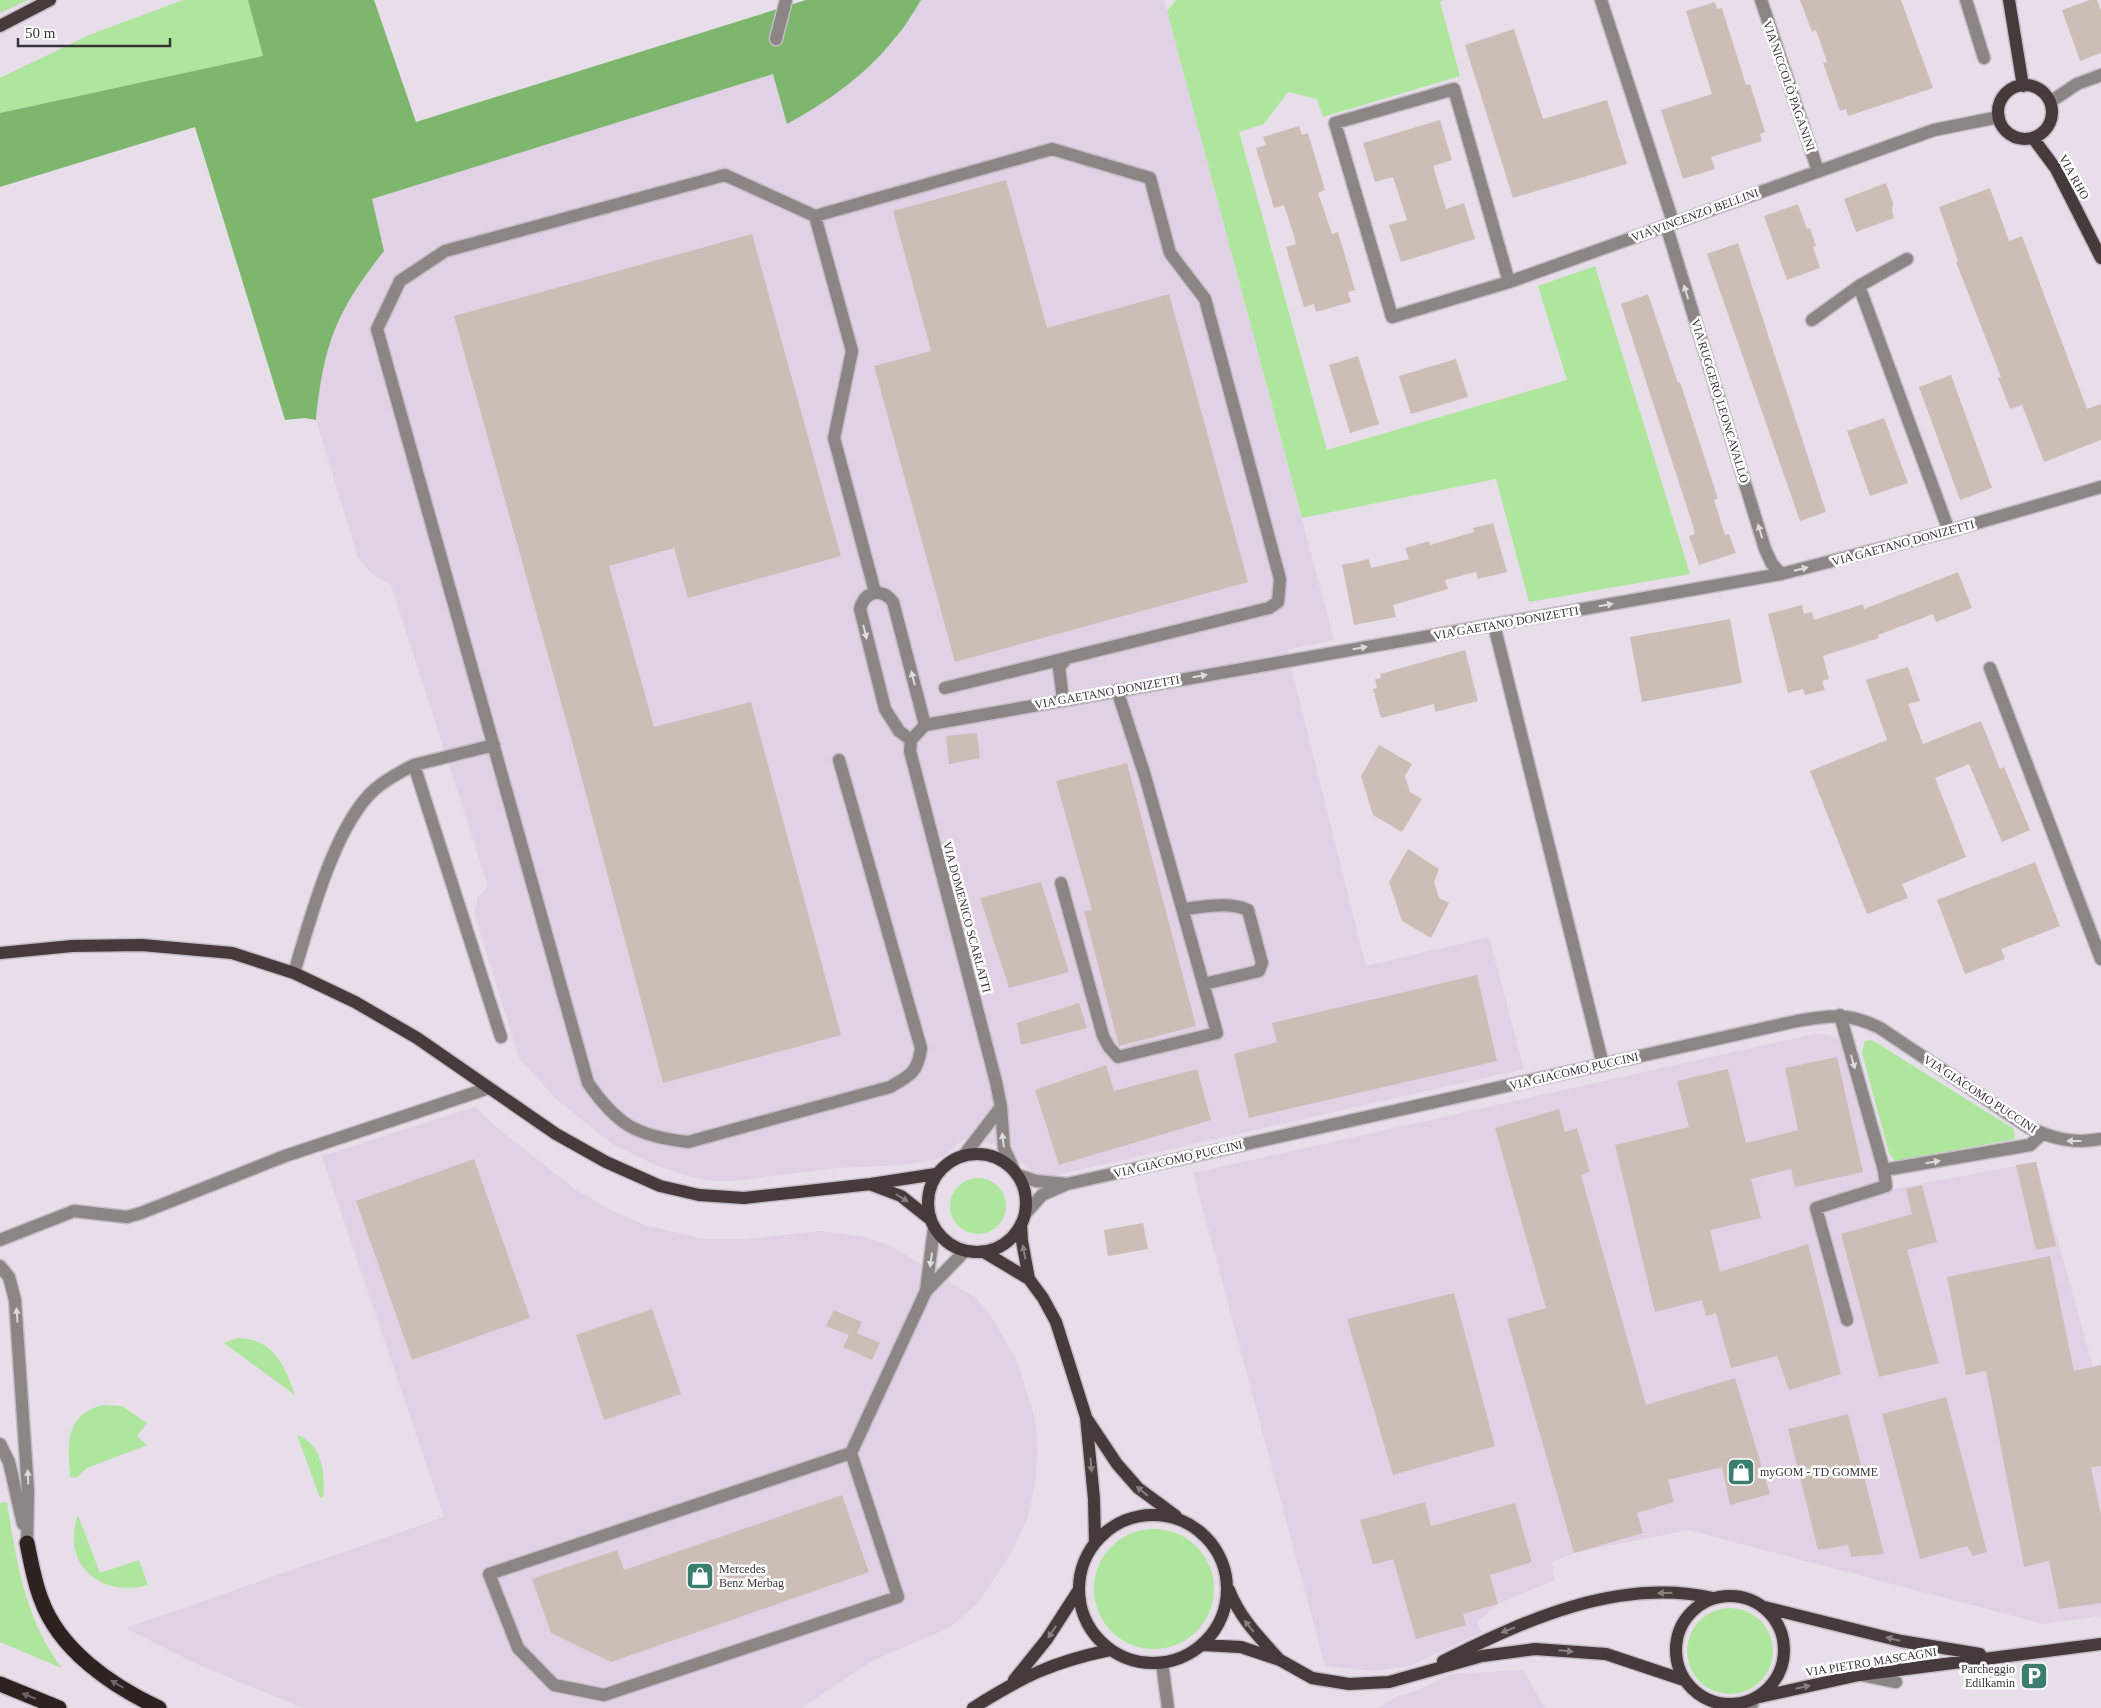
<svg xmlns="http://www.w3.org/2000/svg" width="2101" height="1708" viewBox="0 0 2101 1708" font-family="'Times New Roman',serif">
  <rect width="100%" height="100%" fill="#e7deea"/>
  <!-- built -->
  <path fill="#e0d2e4" d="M 921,0 L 1164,0 L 1334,640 L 1287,650 L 1366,966 L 1489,937 L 1524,1069 L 1052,1176 L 1034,1174 L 1020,1162 L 1009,1147 L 964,1139 L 943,1157 L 931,1161 L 901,1165 L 837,1168 L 734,1181 L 714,1181 L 683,1175 L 651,1163 L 612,1144 L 555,1098 L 519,1058 L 474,913 L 478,897 L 488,886 L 391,585 L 371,573 L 358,558 L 316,420 L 320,381 L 326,349 L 339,317 L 358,285 L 384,251 L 371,199 L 773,73 L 787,124 L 895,39 Z
    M 1814,1034 L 1829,1035 L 1842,1041 L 1882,1175 L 1894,1189 L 2036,1162 L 2093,1367 L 2101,1365 L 2101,1616 L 2043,1624 L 1688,1530 L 1574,1553 L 1552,1562 L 1555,1580 L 1498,1604 L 1477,1622 L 1482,1632 L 1410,1666 L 1374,1671 L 1325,1666 L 1193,1173 Z
    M 475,1107 L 500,1130 L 576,1190 L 613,1211 L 645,1225 L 704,1239 L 745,1239 L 821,1231 L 865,1237 L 890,1245 L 976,1298 L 990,1314 L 1017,1361 L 1035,1419 L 1038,1448 L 1035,1484 L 1027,1520 L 1010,1555 L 978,1603 L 949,1628 L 872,1661 L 802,1708 L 303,1708 L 194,1663 L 126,1628 L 444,1517 L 322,1156 Z
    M 1523,1670 L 1545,1708 L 1378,1708 L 1397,1696 L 1414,1692 L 1451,1674 Z"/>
  <!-- green -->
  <path fill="#aee69e" d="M 0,0 L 28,0 L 0,13 Z
    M 183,0 L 248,0 L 264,56 L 0,113 L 0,78 L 89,35 Z
    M 1176,0 L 1444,0 L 1440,2 L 1460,76 L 1323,117 L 1317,99 L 1288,92 L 1264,124 L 1239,132 L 1327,450 L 1567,380 L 1538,286 L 1595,266 L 1690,574 L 1529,602 L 1496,479 L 1302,518 L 1167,11 Z
    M 1872,1040 L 2014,1129 L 2015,1139 L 1895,1161 L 1889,1153 L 1862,1053 L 1865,1041 Z
    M950 1206a28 28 0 1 1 56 0a28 28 0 1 1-56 0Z
    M 237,1338 C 273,1338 285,1365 295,1395 L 224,1343 Z
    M 103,1405 L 122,1406 L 147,1423 L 137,1436 L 147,1445 L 87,1468 L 76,1478 L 70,1477 C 68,1444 64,1415 103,1405 Z
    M 297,1435 C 322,1444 326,1473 323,1497 L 320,1498 Z
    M 7,1502 C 16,1560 25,1620 62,1668 L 0,1642 L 0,1503 Z
    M 78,1515 L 100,1573 L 139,1560 L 148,1585 C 102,1598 60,1565 78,1515 Z
    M1094 1589a60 60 0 1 1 120 0a60 60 0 1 1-120 0Z
    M1687 1651a43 43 0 1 1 86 0a43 43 0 1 1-86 0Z"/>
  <!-- forest -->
  <path fill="#7db66d" d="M 248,0 L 374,0 L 416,122 L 806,0 L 921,0 C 913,13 905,27 895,38 C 866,75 827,102 787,124 L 773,74 L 372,199 L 384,251 C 336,312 324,343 316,420 L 305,418 L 285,420 L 195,127 L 0,187 L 0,113 L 263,56 Z"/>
  <!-- building -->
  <path fill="#ccbeb7" d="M 1800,0 L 1901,0 L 1933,88 L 1848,116 L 1846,109 L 1840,111 L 1823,63 L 1827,62 L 1816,30 L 1812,32 Z
    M 2090,0 L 2097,0 L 2101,11 L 2101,53 L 2080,61 L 2062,10 Z
    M 1715,2 L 1717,9 L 1722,8 L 1746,85 L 1750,84 L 1765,132 L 1760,134 L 1762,141 L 1711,157 L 1715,169 L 1683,179 L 1661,110 L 1712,94 L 1686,11 Z
    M 1514,29 L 1543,119 L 1607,100 L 1627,164 L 1513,198 L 1465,45 Z
    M 1440,120 L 1452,160 L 1433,166 L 1446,209 L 1464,203 L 1475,239 L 1401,262 L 1389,225 L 1407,220 L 1393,177 L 1375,182 L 1363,143 Z
    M 1299,126 L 1302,135 L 1308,133 L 1325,190 L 1318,193 L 1332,234 L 1338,232 L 1355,290 L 1348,292 L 1351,302 L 1316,312 L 1314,304 L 1304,307 L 1286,247 L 1296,244 L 1294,236 L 1284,205 L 1274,208 L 1256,148 L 1266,145 L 1263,137 Z
    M 1006,180 L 1047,328 L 1169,294 L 1248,582 L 955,662 L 874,366 L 931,351 L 893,211 Z
    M 1886,183 L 1893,203 L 1892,211 L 1894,218 L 1856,232 L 1844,199 Z
    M 1990,188 L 2009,241 L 2022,236 L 2087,409 L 2101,404 L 2101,440 L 2044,462 L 2022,405 L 2010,409 L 1998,378 L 2001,377 L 1956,262 L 1958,261 L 1939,207 Z
    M 1798,204 L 1807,229 L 1810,228 L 1816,246 L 1813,247 L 1820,268 L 1787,280 L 1764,216 Z
    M 752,234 L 841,556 L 688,598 L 674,548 L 609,566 L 654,727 L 751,702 L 841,1035 L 663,1083 L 574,749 L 454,316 Z
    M 1738,243 L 1826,512 L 1800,521 L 1707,254 Z
    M 1648,294 L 1678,383 L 1680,382 L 1718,499 L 1714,500 L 1725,535 L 1729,534 L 1736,553 L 1699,565 L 1689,536 L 1695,534 L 1694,529 L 1621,304 Z
    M 1358,356 L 1379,424 L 1350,433 L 1329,365 Z
    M 1456,359 L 1468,397 L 1411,414 L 1399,376 Z
    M 1951,375 L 1992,488 L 1960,500 L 1919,387 Z
    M 1884,418 L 1908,483 L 1870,496 L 1847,431 Z
    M 1493,523 L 1507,572 L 1478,579 L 1476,572 L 1445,580 L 1448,589 L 1393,605 L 1396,617 L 1354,625 L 1342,565 L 1369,559 L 1371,568 L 1409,559 L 1405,548 L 1429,541 L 1430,545 L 1474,532 L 1473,528 Z
    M 1958,572 L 1972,608 L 1936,622 L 1933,614 L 1878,635 L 1879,638 L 1823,656 L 1829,679 L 1822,681 L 1825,690 L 1805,695 L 1803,689 L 1788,693 L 1768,614 L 1802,605 L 1804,614 L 1812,612 L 1814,620 L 1863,604 L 1864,609 Z
    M 1730,619 L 1742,683 L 1642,702 L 1630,637 Z
    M 1465,650 L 1478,701 L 1435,712 L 1434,704 L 1381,718 L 1373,689 L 1377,688 L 1375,679 L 1381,678 L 1380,674 Z
    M 1908,667 L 1920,701 L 1908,704 L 1923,744 L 1981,721 L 2000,769 L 2004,767 L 2030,830 L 2002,842 L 1969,764 L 1935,778 L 1966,857 L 1902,884 L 1908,898 L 1867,914 L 1810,771 L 1887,740 L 1866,680 Z
    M 977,733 L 980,758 L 949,764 L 946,736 Z
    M 1379,745 L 1412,764 L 1405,776 L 1410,792 L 1422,799 L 1402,832 L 1373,815 L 1361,776 Z
    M 1127,763 L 1196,1026 L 1119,1046 L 1084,911 L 1092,910 L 1056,781 Z
    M 1408,849 L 1439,869 L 1434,882 L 1439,898 L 1449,903 L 1431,938 L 1402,921 L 1389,882 Z
    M 2035,862 L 2060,926 L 2001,949 L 2005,959 L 1965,974 L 1937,900 Z
    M 1041,882 L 1069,972 L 1009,988 L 980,898 Z
    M 1477,975 L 1497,1061 L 1249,1118 L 1234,1054 L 1277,1042 L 1272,1023 Z
    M 1079,1003 L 1087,1028 L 1021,1045 L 1017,1023 Z
    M 1837,1057 L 1863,1172 L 1795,1187 L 1791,1169 L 1751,1179 L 1761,1218 L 1710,1230 L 1720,1272 L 1808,1244 L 1841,1374 L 1789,1390 L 1777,1356 L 1731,1368 L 1716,1313 L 1706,1316 L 1702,1300 L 1655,1312 L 1615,1145 L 1689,1127 L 1677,1081 L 1728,1069 L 1746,1143 L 1798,1130 L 1785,1068 Z
    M 1106,1065 L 1114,1091 L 1197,1069 L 1211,1120 L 1059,1165 L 1035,1090 Z
    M 1559,1109 L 1565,1132 L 1577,1128 L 1590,1172 L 1581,1175 L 1646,1405 L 1735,1378 L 1770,1494 L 1730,1505 L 1722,1467 L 1668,1480 L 1674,1502 L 1637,1513 L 1643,1533 L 1574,1553 L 1507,1319 L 1546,1308 L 1495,1128 Z
    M 474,1159 L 530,1318 L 412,1360 L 356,1201 Z
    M 2036,1162 L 2056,1246 L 2036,1250 L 2016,1165 Z
    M 1922,1185 L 1937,1242 L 1907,1250 L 1939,1363 L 1879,1377 L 1841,1234 L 1912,1214 L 1906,1189 Z
    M 1143,1223 L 1148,1249 L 1108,1256 L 1104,1230 Z
    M 2050,1256 L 2074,1371 L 2101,1365 L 2101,1466 L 2091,1467 L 2101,1515 L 2101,1603 L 2059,1609 L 2049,1561 L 2024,1567 L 1986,1371 L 1966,1375 L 1947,1277 Z
    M 1454,1293 L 1495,1446 L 1393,1475 L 1347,1319 Z
    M 652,1309 L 681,1394 L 604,1420 L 576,1335 Z
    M 834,1310 L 862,1322 L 857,1333 L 880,1343 L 872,1360 L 843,1347 L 849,1335 L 826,1326 Z
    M 1946,1397 L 1987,1552 L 1973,1556 L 1967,1546 L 1920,1559 L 1882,1414 Z
    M 1848,1414 L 1884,1554 L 1851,1557 L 1848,1545 L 1818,1550 L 1788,1429 Z
    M 842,1495 L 869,1572 L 611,1662 L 551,1633 L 532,1579 L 617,1550 L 624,1570 Z
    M 1425,1502 L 1431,1526 L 1515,1503 L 1532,1562 L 1490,1575 L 1498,1604 L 1463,1614 L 1466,1625 L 1416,1639 L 1393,1559 L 1373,1565 L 1360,1520 Z"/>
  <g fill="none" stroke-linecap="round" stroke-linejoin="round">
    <!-- minor casing -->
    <g stroke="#c4bcc7" stroke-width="15">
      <path id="minor" d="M 1601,0 L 1673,222
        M 1761,0 L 1818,171
        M 1966,0 L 1984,58
        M 776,39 L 786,0
        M 2050,102 L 2077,84 L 2101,75
        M 815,216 L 1052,149 L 1150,178 L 1170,253 L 1205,299 L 1280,579 L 1278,602 L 1269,608 L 945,688
        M 1666,225 L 1765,549 L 1772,564 L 1781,574
        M 1509,282 L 1454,89 L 1335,123 L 1392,317 L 1509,282 L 1934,130 L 1999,117
        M 1859,286 L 1949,531
        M 1812,320 L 1859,286 L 1907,259
        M 1494,625 L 1603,1065
        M 1990,668 L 2101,959
        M 1063,700 L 1059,667 L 1067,658
        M 911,740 L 899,731 L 885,709 L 860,609 C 865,590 882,588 893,602 L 925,725
        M 494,745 L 414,765 L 501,1037
        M 839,760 L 921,1048 C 918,1072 910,1076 890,1087 L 688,1142 C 637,1136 618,1126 588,1083 L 377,329 L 400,281 L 445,251 L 725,175 L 815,216 L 852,351 L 834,438 L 875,592
        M 1061,883 L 1103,1036 L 1109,1047 L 1118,1057 L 1217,1033 L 1145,776 L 1117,690
        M 1183,909 C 1204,907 1228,901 1248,910 L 1262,963 L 1259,971 L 1204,984
        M 294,973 C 310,920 334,826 375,789 C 387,779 400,772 414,765
        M 1840,1015 L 1884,1170 L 2030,1145 L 2042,1134
        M 965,1154 L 1001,1107
        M 1014,1170 L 1004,1148 L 1001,1107 L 996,1082 L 910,751 L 911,740 L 925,725 L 1781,574 L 1949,531 L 2101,487
        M 1018,1175 L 1036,1181 L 1067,1184 L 1797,1021 C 1831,1015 1848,1012 1880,1028 L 2028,1127 C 2053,1139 2074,1144 2101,1139
        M 1025,1214 L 1042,1195 L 1067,1184
        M 0,1240 L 74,1211 L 127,1217 L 141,1213 L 285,1156 L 489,1088
        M 0,1266 L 9,1277 L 15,1300 L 28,1491 L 27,1543
        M 926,1291 L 965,1251
        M 1847,1320 L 1816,1208 L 1886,1186 L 1884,1170
        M 0,1444 L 9,1462 L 23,1524
        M 851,1453 L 898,1597 L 604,1695 L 554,1685 L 518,1648 L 489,1574 L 851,1453 L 926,1291 L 934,1228
        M 1162,1663 L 1168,1708
        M 1862,1675 L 1896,1682
        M 1714,1702 L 1721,1708
        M 1750,1708 L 1755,1698"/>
    </g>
    <!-- major casing -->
    <g stroke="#c4bcc7" stroke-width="15">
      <path id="major" d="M 2009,0 L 2023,86
        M 0,26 L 50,0
        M1998 112a27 27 0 1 1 54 0a27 27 0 1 1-54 0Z
        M 2033,138 L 2056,169 L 2101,258
        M 0,953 L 72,946 L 142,945 L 232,953 L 294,973 L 355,1002 L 417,1038 L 556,1134 L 606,1162 L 660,1186 L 699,1195 L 744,1198 L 871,1184 L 936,1174
        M928 1203a49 49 0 1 1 98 0a49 49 0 1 1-98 0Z
        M 872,1185 L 901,1196 L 930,1219
        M 1021,1224 L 1022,1241 L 1029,1279
        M 984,1252 L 1029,1279 L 1043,1298 L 1056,1322 L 1086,1417 L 1094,1499 L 1095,1542
        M 1087,1419 L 1117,1464 L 1138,1488 L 1176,1516
        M1079 1589a74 74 0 1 1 148 0a74 74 0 1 1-148 0Z
        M 1229,1590 C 1240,1618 1258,1636 1278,1658
        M1676 1650a54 54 0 1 1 108 0a54 54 0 1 1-108 0Z
        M 1764,1607 L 1901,1641 L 1980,1654
        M 1202,1645 L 1241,1647 L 1280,1660 L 1312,1678 L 1349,1684 L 1389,1682 L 1482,1656 L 1535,1649 L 1606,1654 L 1684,1680
        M 1443,1661 C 1525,1620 1619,1577 1713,1598
        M 1014,1680 L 1047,1639 L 1078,1591
        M 1755,1698 L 1859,1675 L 2101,1644
        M 973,1708 C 1022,1677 1052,1662 1110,1650"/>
    </g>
    <!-- highway casing -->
    <g stroke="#c4bcc7" stroke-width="18">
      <path id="highway" d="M 27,1543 C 31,1562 34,1581 41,1599 C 59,1650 112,1686 159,1708
        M 0,1684 L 59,1708"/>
    </g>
    <!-- minor -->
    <use href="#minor" stroke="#8b8584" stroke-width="12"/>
    <!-- major -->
    <use href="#major" stroke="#463b3a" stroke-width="12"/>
    <!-- highway -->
    <use href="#highway" stroke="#2e2221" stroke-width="15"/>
  </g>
  <!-- one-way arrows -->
  <defs><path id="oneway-solid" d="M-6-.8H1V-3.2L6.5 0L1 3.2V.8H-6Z" transform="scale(1.25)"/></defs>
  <g fill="#dcdada">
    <use href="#oneway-solid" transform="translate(1686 292) rotate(-107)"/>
    <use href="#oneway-solid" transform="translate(1760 531) rotate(-107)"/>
    <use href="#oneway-solid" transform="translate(1801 569) rotate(-14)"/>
    <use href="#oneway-solid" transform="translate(1606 605) rotate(-10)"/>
    <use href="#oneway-solid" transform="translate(865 632) rotate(76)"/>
    <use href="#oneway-solid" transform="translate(1360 648) rotate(-10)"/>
    <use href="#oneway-solid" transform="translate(1200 676) rotate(-10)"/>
    <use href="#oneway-solid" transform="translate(913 678) rotate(-104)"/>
    <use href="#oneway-solid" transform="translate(1853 1062) rotate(74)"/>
    <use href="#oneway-solid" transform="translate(1003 1140) rotate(-97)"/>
    <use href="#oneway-solid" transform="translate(2074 1141) rotate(180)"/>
    <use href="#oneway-solid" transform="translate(1933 1162) rotate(-10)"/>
    <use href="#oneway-solid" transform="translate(931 1260) rotate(98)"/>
    <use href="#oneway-solid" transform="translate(17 1315) rotate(-94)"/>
    <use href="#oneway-solid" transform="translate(28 1477) rotate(-93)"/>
  </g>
  <g fill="#87807f">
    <use href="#oneway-solid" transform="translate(902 1198) rotate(32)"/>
    <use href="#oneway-solid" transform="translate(1024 1252) rotate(-101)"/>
    <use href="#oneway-solid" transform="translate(1091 1465) rotate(85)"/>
    <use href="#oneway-solid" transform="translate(1142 1491) rotate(-140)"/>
    <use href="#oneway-solid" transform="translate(1665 1593) rotate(179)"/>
    <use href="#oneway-solid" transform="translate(1249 1626) rotate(-129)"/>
    <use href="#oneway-solid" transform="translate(1508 1630) rotate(159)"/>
    <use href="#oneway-solid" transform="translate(1052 1632) rotate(123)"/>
    <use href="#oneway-solid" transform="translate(1893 1639) rotate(-166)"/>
    <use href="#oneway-solid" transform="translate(1566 1651) rotate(5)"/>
    <use href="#oneway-solid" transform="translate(1803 1687) rotate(-12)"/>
  </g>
  <g fill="#6d6464">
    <use href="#oneway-solid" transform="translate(117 1684) rotate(-150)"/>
    <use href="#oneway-solid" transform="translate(29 1696) rotate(-158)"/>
  </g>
  <!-- icons -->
  <defs>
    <g id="shop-square" transform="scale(1.4375)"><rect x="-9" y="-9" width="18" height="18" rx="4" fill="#3b7e70" stroke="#fff"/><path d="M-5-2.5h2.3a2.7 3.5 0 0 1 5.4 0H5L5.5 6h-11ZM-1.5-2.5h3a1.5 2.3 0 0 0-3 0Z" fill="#fff"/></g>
    <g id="parking-square" transform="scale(1.4375)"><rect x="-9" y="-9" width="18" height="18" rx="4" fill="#3b7e70" stroke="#fff"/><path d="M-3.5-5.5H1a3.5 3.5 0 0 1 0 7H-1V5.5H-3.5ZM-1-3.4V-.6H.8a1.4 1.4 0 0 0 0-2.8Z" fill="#fff"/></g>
  </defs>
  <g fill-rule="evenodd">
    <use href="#shop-square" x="1741" y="1472"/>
    <use href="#shop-square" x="700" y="1576"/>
    <use href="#parking-square" x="2034" y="1676"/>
  </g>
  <g text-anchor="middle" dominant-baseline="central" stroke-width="5" stroke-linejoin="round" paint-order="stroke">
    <!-- street labels -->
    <g font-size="12" fill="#383439" stroke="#fff">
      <text transform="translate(1789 86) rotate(71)">VIA NICCOLÒ PAGANINI</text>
      <text transform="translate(2074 177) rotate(61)">VIA RHO</text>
      <text transform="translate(1695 215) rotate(-20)">VIA VINCENZO BELLINI</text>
      <text transform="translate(1720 401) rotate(73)">VIA RUGGERO LEONCAVALLO</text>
      <text transform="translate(1903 543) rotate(-15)">VIA GAETANO DONIZETTI</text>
      <text transform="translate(1506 623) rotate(-10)">VIA GAETANO DONIZETTI</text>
      <text transform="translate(1107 692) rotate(-10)">VIA GAETANO DONIZETTI</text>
      <text transform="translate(967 917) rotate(75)">VIA DOMENICO SCARLATTI</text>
      <text transform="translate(1574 1071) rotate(-13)">VIA GIACOMO PUCCINI</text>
      <text transform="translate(1980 1094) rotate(33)">VIA GIACOMO PUCCINI</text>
      <text transform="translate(1178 1159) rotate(-13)">VIA GIACOMO PUCCINI</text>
      <text transform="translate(1871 1662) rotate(-9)">VIA PIETRO MASCAGNI</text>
    </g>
    <!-- poi labels -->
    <g font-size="12" fill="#383439" stroke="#fff" text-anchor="start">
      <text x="1760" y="1472">myGOM - TD GOMME</text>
      <text x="719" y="1569">Mercedes<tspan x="719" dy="14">Benz Merbag</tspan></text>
      <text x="2015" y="1669" text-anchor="end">Parcheggio<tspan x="2015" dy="14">Edilkamin</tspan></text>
    </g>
  </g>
  <!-- scale -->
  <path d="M18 38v8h152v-8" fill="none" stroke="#383439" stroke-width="2.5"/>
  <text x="25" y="38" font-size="15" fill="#383439" stroke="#ffffff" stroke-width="4" paint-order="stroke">50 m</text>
</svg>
